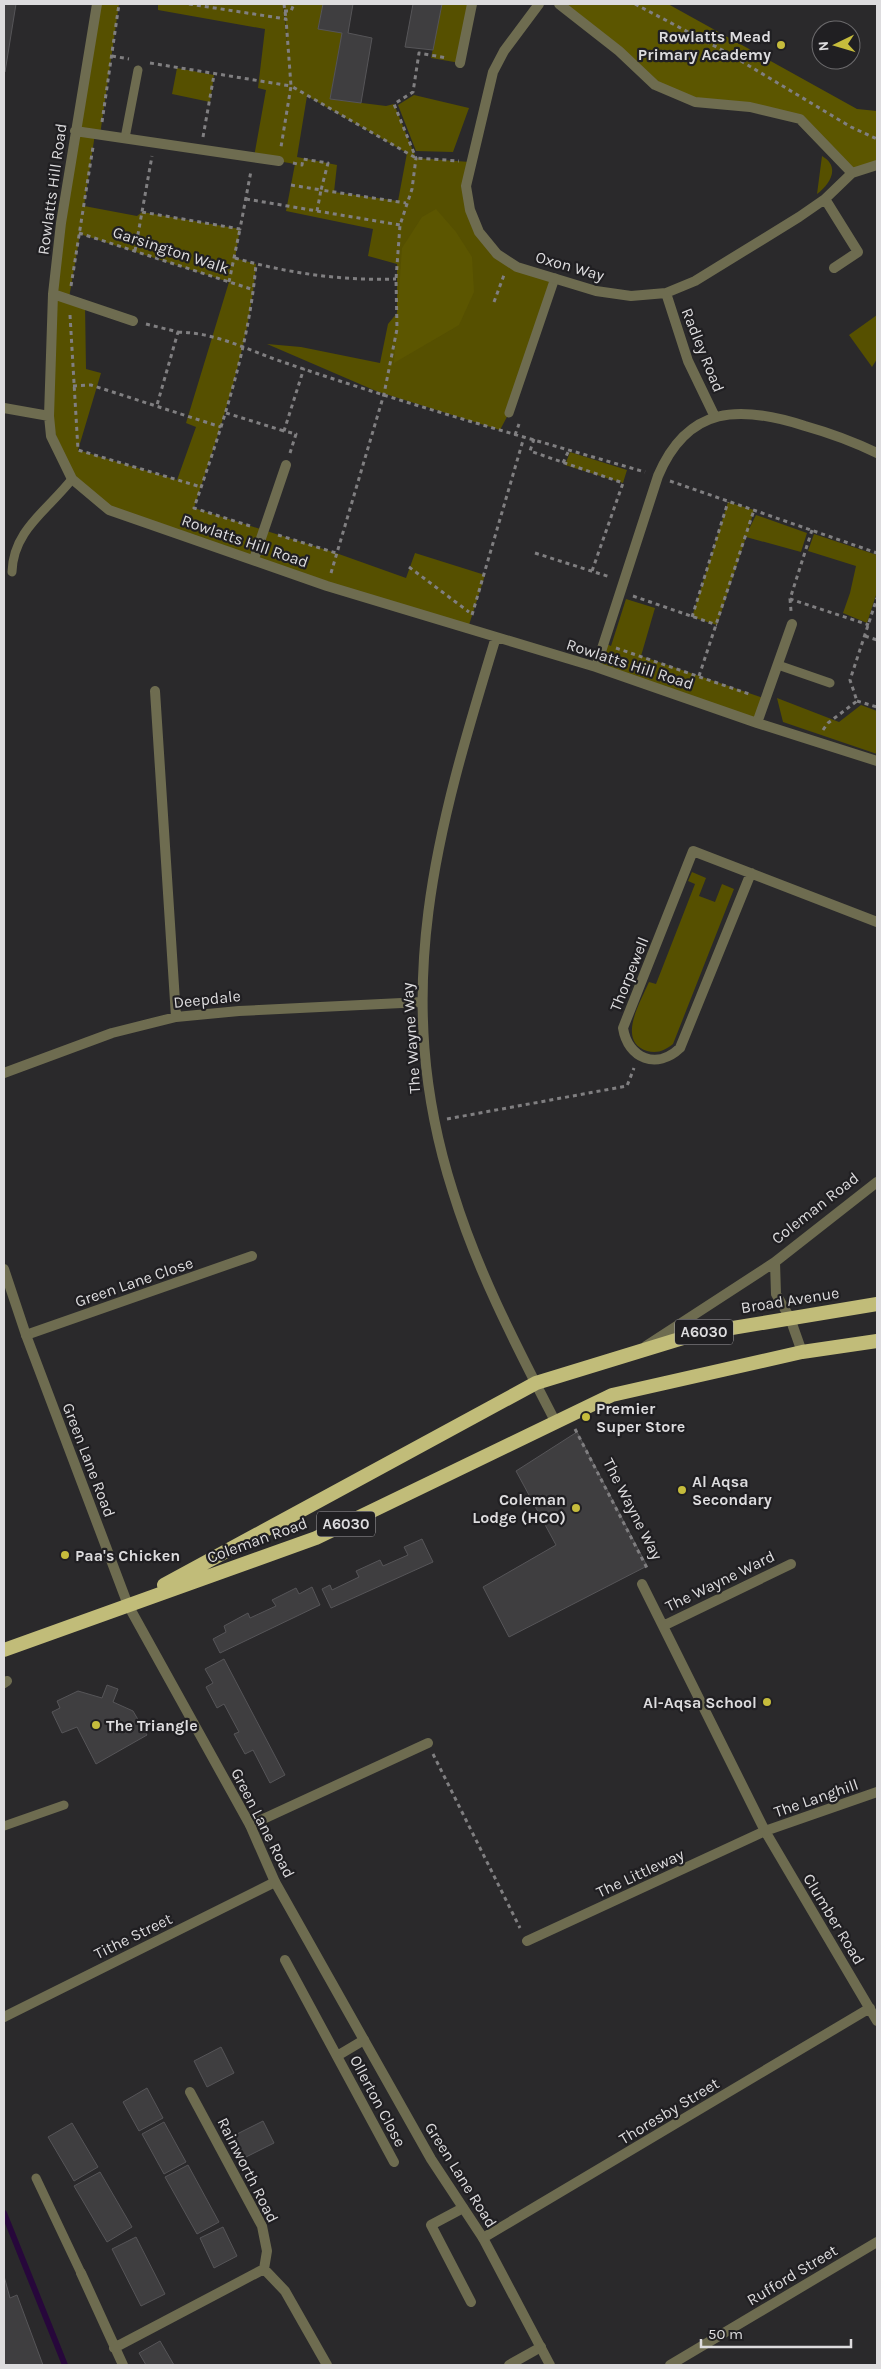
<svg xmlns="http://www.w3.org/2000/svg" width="881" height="2369" viewBox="0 0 881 2369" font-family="Karla,sans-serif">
  <rect width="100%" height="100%" fill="#2a292b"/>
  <!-- green -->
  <path fill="#565000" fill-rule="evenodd" d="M 97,4 L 119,4 L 100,135 L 95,134 L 84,206 L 137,216 L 142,212 L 240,229 L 235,258 L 256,264 C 250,345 219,432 194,508 L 336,553 L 406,578 L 415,553 L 485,575 L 468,628 L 109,510 L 72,479 L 49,416 L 53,294 ZM 80,234 L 229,282 L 186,423 L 196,427 L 177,480 L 78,450 L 101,373 L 86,369 L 85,304 L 69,298 Z
    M 158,4 L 283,4 L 288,51 L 284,4 L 323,4 L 319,28 L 342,33 L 330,99 L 386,106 L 394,104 L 416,158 L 470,162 L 470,210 L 497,254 L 555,278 L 509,413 L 500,430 L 376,391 L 267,344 L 301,347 L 380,363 L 388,324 L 397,313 L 397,264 L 368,256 L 373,229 L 286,211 L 295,164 L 254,157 L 266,90 L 258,88 L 265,29 L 158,10 ZM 307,96 L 407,153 L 398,201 L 334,192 L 337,165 L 297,157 Z
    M 442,4 L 472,4 L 460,63 L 431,58 Z
    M 177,68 L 214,75 L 210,102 L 172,94 Z
    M 414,95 L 469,108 L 453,152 L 416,151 L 398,105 Z
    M 822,156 C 841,167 830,184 817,194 Z
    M 877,315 L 877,359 L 872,367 L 849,335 Z
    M 570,452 L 627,470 L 623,483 L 565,465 Z
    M 728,502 L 754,510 L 748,531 L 756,515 L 807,533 L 801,552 L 746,537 L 717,625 L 692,617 Z
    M 814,534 L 877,555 L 877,592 L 867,623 L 843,613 L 850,593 L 856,566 L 808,551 Z
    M 626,599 L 655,608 L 641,656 L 766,699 L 757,723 L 596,667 L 604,643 L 611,646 Z
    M 777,698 L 839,722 L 861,705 L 877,711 L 877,754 L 783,722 Z
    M 692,872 L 706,878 L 699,896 L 715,902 L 722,884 L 734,889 L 673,1044 C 665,1050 658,1054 647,1051 C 616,1041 641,1001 649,982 L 656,984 L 695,884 L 688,881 Z"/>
  <!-- forest -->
  <path fill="#5c5600" d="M 558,4 L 668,4 L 857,109 L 877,111 L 877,165 L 852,173 L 800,119 L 695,102 L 655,85 Z
    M 436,209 L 456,232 L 472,257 L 474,292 L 459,325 L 394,363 L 402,248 L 422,217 Z"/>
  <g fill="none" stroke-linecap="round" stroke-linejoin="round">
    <!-- stream -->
    <path stroke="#27073b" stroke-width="6" d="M 4,2213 L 65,2365"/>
  </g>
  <!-- building -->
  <path fill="#3f3e40" stroke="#565558" d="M 4,4 L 16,4 L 5,72 L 4,72 Z
    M 323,4 L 353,4 L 348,33 L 372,38 L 361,103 L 330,99 L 342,33 L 318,29 Z
    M 413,4 L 442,4 L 433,50 L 405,47 Z
    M 577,1432 L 647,1566 L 509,1637 L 483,1587 L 556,1545 L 516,1471 Z
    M 422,1539 L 433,1562 L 331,1608 L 322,1589 L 330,1585 L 332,1590 L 359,1577 L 356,1571 L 380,1560 L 383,1566 L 408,1555 L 404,1547 Z
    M 312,1587 L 320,1605 L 220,1653 L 213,1639 L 226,1632 L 224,1626 L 248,1613 L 250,1618 L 276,1606 L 272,1600 L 296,1588 L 299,1594 Z
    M 224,1659 L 285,1775 L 270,1783 L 253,1750 L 245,1754 L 234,1734 L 239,1732 L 224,1704 L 217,1708 L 206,1687 L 213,1683 L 205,1669 Z
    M 107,1685 L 118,1689 L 113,1702 L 133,1711 L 147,1735 L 96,1764 L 77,1727 L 62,1733 L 52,1712 L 60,1708 L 57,1701 L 78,1691 L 102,1698 Z
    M 221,2047 L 234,2073 L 207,2087 L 194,2061 Z
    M 147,2088 L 163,2118 L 139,2131 L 123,2102 Z
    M 263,2121 L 274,2143 L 244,2158 L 233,2136 Z
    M 164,2122 L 186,2162 L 164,2174 L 142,2134 Z
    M 72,2123 L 98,2167 L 74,2181 L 48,2137 Z
    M 188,2165 L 219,2222 L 197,2234 L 165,2177 Z
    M 100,2172 L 132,2227 L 107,2242 L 74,2186 Z
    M 223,2227 L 237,2256 L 214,2268 L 200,2238 Z
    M 136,2237 L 165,2294 L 141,2306 L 112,2249 Z
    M 4,2276 L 10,2298 L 17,2295 L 43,2365 L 4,2365 Z
    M 160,2341 L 174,2365 L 146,2365 L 139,2353 Z"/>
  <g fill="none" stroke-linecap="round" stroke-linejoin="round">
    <!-- path -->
    <path stroke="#807f81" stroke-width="3" stroke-dasharray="4 4" stroke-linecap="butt" d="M 189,4 L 286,19 L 291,86 L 416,158 L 459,161
      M 284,4 L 286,19
      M 635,4 L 726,52 L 851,127 L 877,139
      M 284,11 L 291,11 L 294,4
      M 112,56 L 129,59
      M 150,63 L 291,86 L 281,147
      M 102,122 L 119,4
      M 203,137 L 214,75
      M 293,163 L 302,165 L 303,159 L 328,163 L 321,190 L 406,203
      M 291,185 L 321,190 L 317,211
      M 246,199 L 400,225
      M 142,212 L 240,229 L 251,171
      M 79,233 L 254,290
      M 135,251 L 152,156
      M 235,258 C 286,273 343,281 396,279
      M 229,282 L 240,229
      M 71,286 L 93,147
      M 494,302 L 504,275
      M 70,315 L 78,450 L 201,487
      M 146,324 L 178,332 L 157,405
      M 178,332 C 218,333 247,350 283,362 C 402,403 524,437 645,472
      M 73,386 L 91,385 L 221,427
      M 226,413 L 284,431
      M 515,435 L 519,424
      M 534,439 L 530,451 L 623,483 L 592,571
      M 290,453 L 296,434 L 284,431 L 304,368
      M 563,463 L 569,450
      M 670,481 L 877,553
      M 250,526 L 194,508 C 221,429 249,349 256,264
      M 812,530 L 790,599 L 869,625
      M 278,535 L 336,553
      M 535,553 L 610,577
      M 409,567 L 469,612
      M 331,573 L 384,394 L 397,329 L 396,279 L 400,225 L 412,189 L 416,158 L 394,104 L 413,92 L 419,53 L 447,58
      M 633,596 L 717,625
      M 790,599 L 791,611
      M 472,615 L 524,437
      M 692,617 L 728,502
      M 865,636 L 877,640
      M 616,648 L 752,695
      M 699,676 L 754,510
      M 857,701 L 877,707
      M 823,730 L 828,723 L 857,701 L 850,680 L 877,598
      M 447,1119 L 627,1086 L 634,1068
      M 575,1429 L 648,1570
      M 433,1754 L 520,1928"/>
    <!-- service -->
    <path stroke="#6e6c50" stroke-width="9" d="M 125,138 L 138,70
      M 509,413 L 555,278
      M 12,572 C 13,530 48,510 72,479
      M 778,665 L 830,683
      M 4,1826 L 64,1805
      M 36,2178 L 81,2273"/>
    <!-- minor -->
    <path stroke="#6e6c50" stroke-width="10" d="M 97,4 L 61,223 L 53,294 L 49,416 L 51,436 L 72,479 L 109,510 L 327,586 L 596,667 L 757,723 L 877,761
      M 539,4 L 504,51 L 493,72 L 466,186 L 470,210 L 479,232 L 497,254 L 517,267 L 596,291 L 631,296 L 666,293 L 695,281 L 799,217 L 825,199 L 852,173 L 877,165
      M 559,4 L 619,51 L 655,85 L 695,102 L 750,107 L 800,119 L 852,173
      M 460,63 L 472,4
      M 75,131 L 279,161
      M 825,199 L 858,252 L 834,268
      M 666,293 L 688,361 L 715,417
      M 53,294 L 133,321
      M 4,408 L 49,416
      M 254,559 L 286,465
      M 496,637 C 437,830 389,992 453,1192 C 478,1273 517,1347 555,1421
      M 596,667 L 658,476 C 688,405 740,405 805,426 C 830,433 854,442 877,453
      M 155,691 L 176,1017
      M 757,723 L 792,624
      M 751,873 L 680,1048 C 657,1070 628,1059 623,1028 L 693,851 L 877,922
      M 4,1073 L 112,1033 L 176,1017 L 239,1011 L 422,1002
      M 775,1262 L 776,1294 L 790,1318 L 802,1352
      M 26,1335 L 252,1256
      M 646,1346 L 775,1262 L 877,1182
      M 642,1584 L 765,1831 L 877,2021
      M 663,1626 L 791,1564
      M 4,1683 L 7,1681
      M 250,1825 L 428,1743
      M 527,1941 L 765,1831 L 877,1792
      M 285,1960 L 394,2162
      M 4,2017 L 275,1882
      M 337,2056 L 364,2040
      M 190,2092 L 262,2226 L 267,2251 L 264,2269
      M 463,2208 L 431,2225 L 471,2302
      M 483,2238 L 870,2008
      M 264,2269 L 285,2291 L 327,2365
      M 81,2273 L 123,2365
      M 114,2348 L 264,2269
      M 509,2365 L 541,2347
      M 670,2365 L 877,2242"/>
    <!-- tertiary -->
    <path stroke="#6e6c50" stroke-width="10" d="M 4,1269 L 26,1335 L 128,1605 L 250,1825 L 275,1882 L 431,2159 L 483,2238 L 550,2365"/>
    <!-- trunk -->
    <path stroke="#c1bc79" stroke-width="14" d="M 164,1585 L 536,1383 L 696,1334 L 877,1304
      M 4,1650 L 316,1538 L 612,1395 L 802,1352 L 877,1341"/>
  </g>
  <!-- markers -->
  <g fill="#c6bc3c" stroke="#201f22" stroke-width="2">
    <circle cx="781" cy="45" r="5"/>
    <circle cx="586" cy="1417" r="5"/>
    <circle cx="682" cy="1490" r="5"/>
    <circle cx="576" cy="1508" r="5"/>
    <circle cx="65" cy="1555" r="5"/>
    <circle cx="767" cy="1702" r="5"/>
    <circle cx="96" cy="1725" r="5"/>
  </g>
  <g text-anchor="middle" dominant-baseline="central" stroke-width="4.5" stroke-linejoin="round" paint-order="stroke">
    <!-- shield labels -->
    <g fill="#201f22" stroke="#a4a3a6" stroke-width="1">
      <rect x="675" y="1319.5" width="58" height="25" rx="4"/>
      <rect x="317" y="1511.5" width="58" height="25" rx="4"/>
    </g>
    <g font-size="15" font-weight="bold" fill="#dddcde">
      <text x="704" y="1332">A6030</text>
      <text x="346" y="1524">A6030</text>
    </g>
    <!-- poi labels -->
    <g font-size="16" font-weight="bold" fill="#dddcde" stroke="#201f22" text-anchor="start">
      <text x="771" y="36" text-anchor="end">Rowlatts Mead<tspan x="771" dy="18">Primary Academy</tspan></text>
      <text x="596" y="1408">Premier<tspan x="596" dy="18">Super Store</tspan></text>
      <text x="692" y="1481">Al Aqsa<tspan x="692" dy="18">Secondary</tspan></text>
      <text x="566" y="1499" text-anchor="end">Coleman<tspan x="566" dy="18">Lodge (HCO)</tspan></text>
      <text x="75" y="1555">Paa's Chicken</text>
      <text x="757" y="1702" text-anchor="end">Al-Aqsa School</text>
      <text x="106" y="1725">The Triangle</text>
    </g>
    <!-- street labels -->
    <g font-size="16" fill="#dddcde" stroke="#201f22">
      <text transform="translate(52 189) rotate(-82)">Rowlatts Hill Road</text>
      <text transform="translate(171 250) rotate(18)">Garsington Walk</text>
      <text transform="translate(570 266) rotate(16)">Oxon Way</text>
      <text transform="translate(703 350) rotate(68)">Radley Road</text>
      <text transform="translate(245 541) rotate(19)">Rowlatts Hill Road</text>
      <text transform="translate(630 664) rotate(18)">Rowlatts Hill Road</text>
      <text transform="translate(629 974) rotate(-68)">Thorpewell</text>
      <text transform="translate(207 999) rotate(-6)">Deepdale</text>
      <text transform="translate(411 1038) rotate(-94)">The Wayne Way</text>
      <text transform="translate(815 1208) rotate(-38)">Coleman Road</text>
      <text transform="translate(134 1282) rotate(-19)">Green Lane Close</text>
      <text transform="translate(790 1300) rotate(-9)">Broad Avenue</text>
      <text transform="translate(89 1460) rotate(69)">Green Lane Road</text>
      <text transform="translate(633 1509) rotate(63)">The Wayne Way</text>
      <text transform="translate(257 1540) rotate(-20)">Coleman Road</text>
      <text transform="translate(720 1581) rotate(-26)">The Wayne Ward</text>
      <text transform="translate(816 1798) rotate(-19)">The Langhill</text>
      <text transform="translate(263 1823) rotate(63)">Green Lane Road</text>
      <text transform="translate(640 1873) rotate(-25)">The Littleway</text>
      <text transform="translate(834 1919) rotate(59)">Clumber Road</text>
      <text transform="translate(133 1936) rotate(-26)">Tithe Street</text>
      <text transform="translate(378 2101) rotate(62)">Ollerton Close</text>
      <text transform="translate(669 2111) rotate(-31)">Thoresby Street</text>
      <text transform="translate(248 2170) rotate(63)">Rainworth Road</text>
      <text transform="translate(461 2175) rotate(58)">Green Lane Road</text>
      <text transform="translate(792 2275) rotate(-31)">Rufford Street</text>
    </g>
  </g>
  <!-- border -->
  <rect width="881" height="2369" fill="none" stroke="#dddcde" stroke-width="10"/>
  <!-- north arrow -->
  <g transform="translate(836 45) rotate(265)"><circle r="24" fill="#201f22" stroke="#6c6b6d"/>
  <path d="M0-4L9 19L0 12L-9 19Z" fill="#c6bc3c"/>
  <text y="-8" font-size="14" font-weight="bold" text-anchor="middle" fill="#dddcde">N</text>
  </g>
  <!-- scale -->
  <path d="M701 2339v8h150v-8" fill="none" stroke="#dddcde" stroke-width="2.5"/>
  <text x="708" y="2339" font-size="15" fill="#dddcde" stroke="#201f22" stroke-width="4" paint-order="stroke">50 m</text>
</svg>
